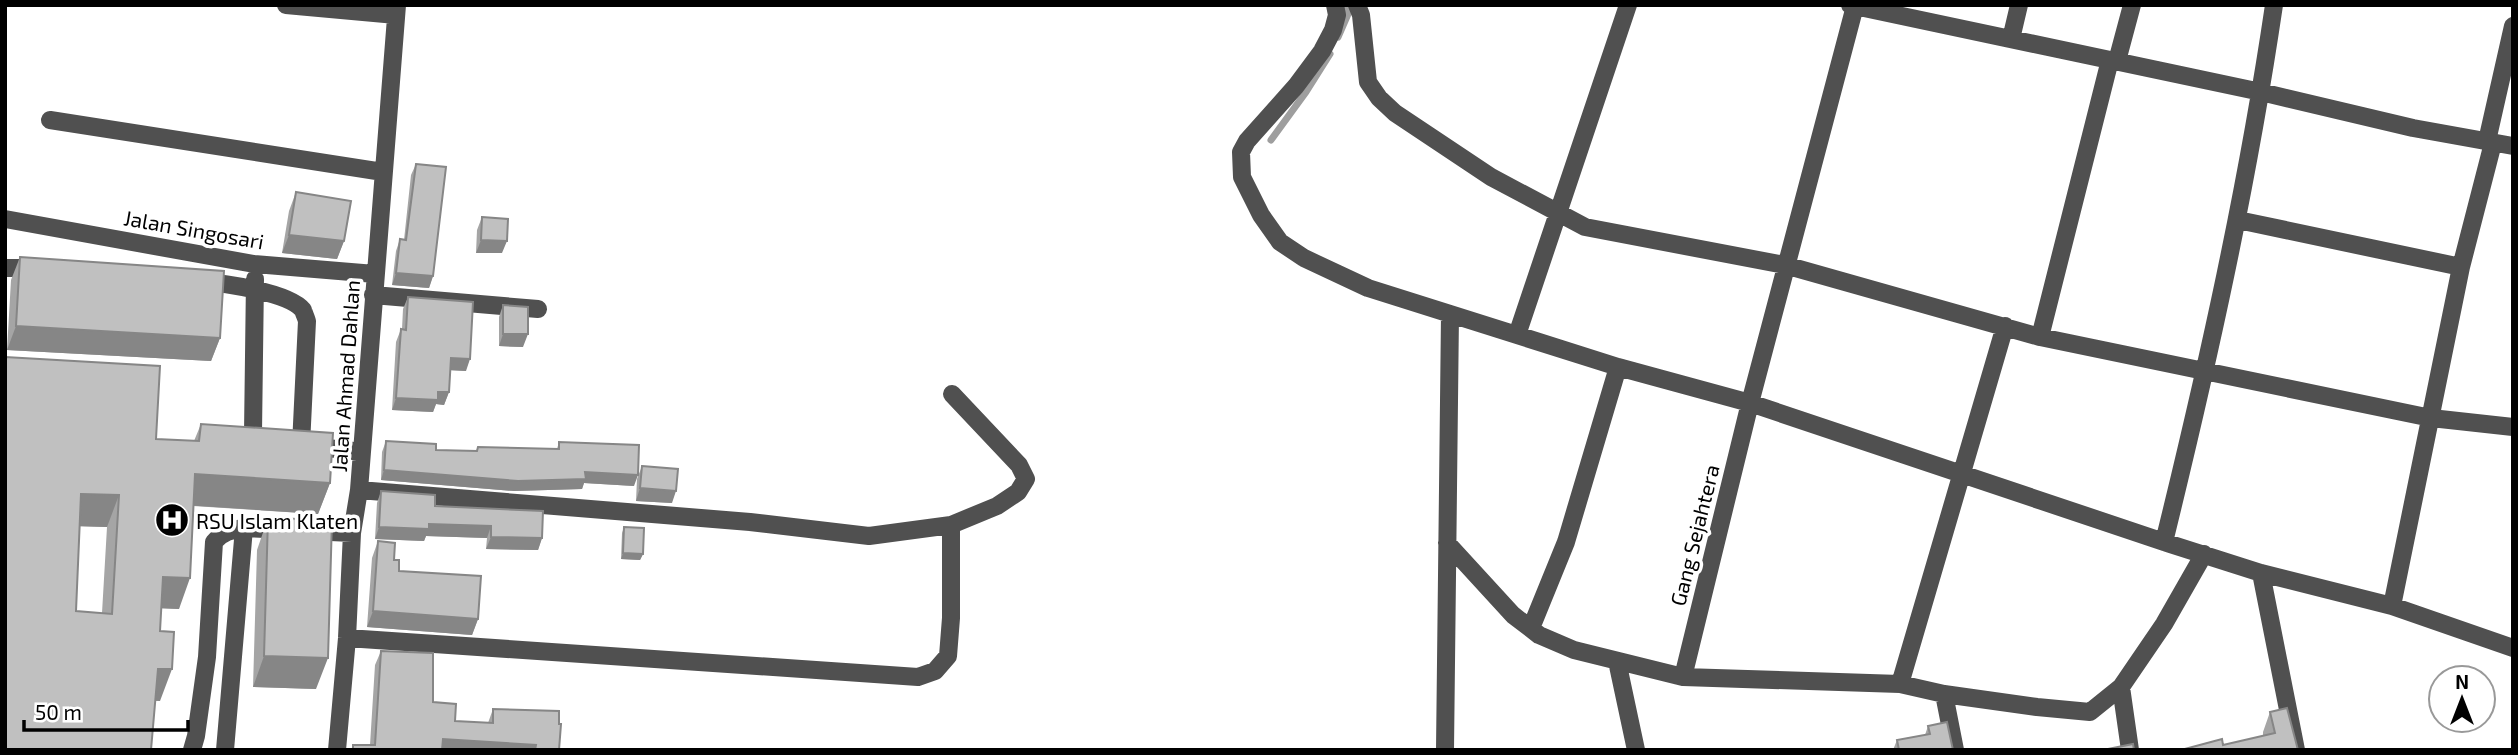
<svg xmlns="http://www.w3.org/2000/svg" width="2518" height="755" viewBox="0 0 2518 755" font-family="'Exo 2',sans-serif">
  <rect width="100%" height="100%" fill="#fff"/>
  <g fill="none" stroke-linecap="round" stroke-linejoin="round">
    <!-- stream -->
    <path stroke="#9e9e9e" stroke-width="7" d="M 1338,37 L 1348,14 L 1346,5
      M 1271,140 L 1306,92 L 1330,54"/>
    <!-- minor -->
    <path stroke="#505050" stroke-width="18" d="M 286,5 L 396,15
      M 1335,5 L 1337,15 L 1333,30 L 1322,51 L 1296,86 L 1247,141 L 1241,152 L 1242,177 L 1261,215 L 1280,242 L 1304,258 L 1368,288 L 1618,367 L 1750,403 L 2170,544 L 2261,573 L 2392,606 L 2513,648
      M 1357,5 L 1361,15 L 1368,82 L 1379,98 L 1395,113 L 1491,177 L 1585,227 L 1785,265 L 2040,337 L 2431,418 L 2513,427
      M 1850,5 L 2261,92 L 2413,128 L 2513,146
      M 2011,39 L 2019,5
      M 2117,61 L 2132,5
      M 50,120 L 383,172
      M 2487,141 L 2513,26
      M 5,219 L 254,264 L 375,274
      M 2238,220 L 2461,267
      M 5,268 L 39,268
      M 255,279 L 253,433 L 255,439 L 265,444
      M 199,281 C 222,283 289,292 303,310 C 303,311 307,320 307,321 L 301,445
      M 373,295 L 538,309
      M 1517,335 L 1628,5
      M 2040,337 L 2110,60
      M 310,446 L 362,452
      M 359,490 L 750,522 L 869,536 L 951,525 L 997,506 L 1018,492 L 1026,479 L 1019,465 L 952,394
      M 2164,542 C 2208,363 2247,188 2274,5
      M 1447,543 L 1513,615 L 1539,635 L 1574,650 L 1683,677 L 1900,684 L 1944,694 L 2037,707 L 2090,712 L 2121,687 L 2164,624 L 2204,554
      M 2261,573 L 2296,750
      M 2392,606 L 2461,267 L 2493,143
      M 1531,628 L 1566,542 L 1618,367
      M 347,638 L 918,677 L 935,671 L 948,656 L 951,618 L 951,525
      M 1617,661 L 1636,750
      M 1683,677 L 1750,403 L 1855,6
      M 1900,684 L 2005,326
      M 2121,687 L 2130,750
      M 1944,694 L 1955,750
      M 192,750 L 196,736 L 207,657 L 214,542 C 222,532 232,530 244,528 L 352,533
      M 225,750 L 244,528
      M 337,750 L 347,638 L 352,533 L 359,490 L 397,5
      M 1445,750 L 1450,314"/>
  </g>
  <!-- wall -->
  <path fill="#a5a5a5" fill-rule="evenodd" d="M 416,164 L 433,276 L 429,288 L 392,285 L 396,251 L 400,239 L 404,240 L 411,175 Z
    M 296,192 L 344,241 L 337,259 L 282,253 L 289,211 Z
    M 482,217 L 502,253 L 476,253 L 477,230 Z
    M 20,257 L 220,338 L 211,361 L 7,350 L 11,280 Z
    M 408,297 L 466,371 L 450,370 L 449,392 L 444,405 L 436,404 L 433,412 L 392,410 L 396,342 L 401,329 L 402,329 L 403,309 Z
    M 503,305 L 523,347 L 499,346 L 499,317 Z
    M 5,357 L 156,439 L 194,441 L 201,424 L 330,483 L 318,514 L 193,506 L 179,609 L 161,608 L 160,631 L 160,701 L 155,701 L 5,750 ZM 79,526 L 107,527 L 102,613 L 76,611 Z
    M 386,441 L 436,450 L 476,451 L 478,447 L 557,449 L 559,442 L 634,486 L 584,483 L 582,489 L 514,491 L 381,480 L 382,452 Z
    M 642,466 L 672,503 L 636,501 L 637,479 Z
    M 381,491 L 435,506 L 542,538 L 538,550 L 486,549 L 487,538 L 426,536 L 424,541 L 375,539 L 377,503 Z
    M 268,518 L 316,689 L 253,687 L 257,550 Z
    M 624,527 L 643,554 L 640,560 L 621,559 L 622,533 Z
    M 378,541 L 394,560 L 399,571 L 478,619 L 472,635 L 367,627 L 372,558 Z
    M 381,651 L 433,702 L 455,721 L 488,723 L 493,709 L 559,750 L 351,750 L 353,745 L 370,745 L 375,665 Z
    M 2270,712 L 2298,750 L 2263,735 L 2263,732 Z
    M 1928,726 L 1953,750 L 1893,750 L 1897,740 L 1925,735 Z"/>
  <!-- shaded-wall -->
  <path fill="#868686" d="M 289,235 L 344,241 L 337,259 L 282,253 Z
    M 481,240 L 507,241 L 502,253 L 476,253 Z
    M 396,273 L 433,276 L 429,288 L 392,285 Z
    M 16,326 L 220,338 L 211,361 L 7,350 Z
    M 503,334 L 528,334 L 523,347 L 499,346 Z
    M 451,358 L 470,359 L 466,371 L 446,370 Z
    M 438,392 L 449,392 L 444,405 L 436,404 L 433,412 L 392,410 L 396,398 Z
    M 384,470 L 585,472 L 638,475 L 634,486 L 584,483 L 582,489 L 514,491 L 381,480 Z
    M 195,474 L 330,483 L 318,514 L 183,505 Z
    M 640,488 L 676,491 L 672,503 L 636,501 Z
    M 81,494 L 119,495 L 107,527 L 69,526 Z
    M 429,524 L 491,526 L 487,538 L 426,536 L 424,541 L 375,539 L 379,527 Z
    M 491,537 L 542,538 L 538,550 L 486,549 Z
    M 623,553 L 643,554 L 640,560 L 621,559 Z
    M 163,577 L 190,578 L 179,609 L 152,608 Z
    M 373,611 L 478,619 L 472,635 L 367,627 Z
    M 264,656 L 328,658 L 316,689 L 253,687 Z
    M 158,669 L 172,669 L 160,701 L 147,700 Z
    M 443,739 L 536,745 L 534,750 L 439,750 Z"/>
  <!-- building -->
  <path fill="#c0c0c0" stroke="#868686" stroke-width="2" fill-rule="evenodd" d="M 416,164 L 446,167 L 433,276 L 396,273 L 400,239 L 406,240 Z
    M 296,192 L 351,201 L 344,241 L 289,235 Z
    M 482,217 L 508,219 L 507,241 L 481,240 Z
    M 20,257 L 224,271 L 220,338 L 16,326 Z
    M 408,297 L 473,302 L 470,359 L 451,358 L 449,392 L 438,392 L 438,400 L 396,398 L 401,329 L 406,330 Z
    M 503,305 L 528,307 L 528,334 L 503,334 Z
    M 5,357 L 160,366 L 156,439 L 199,441 L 201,424 L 333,433 L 330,483 L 195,474 L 190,578 L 163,577 L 160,631 L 174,632 L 172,669 L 158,669 L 151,750 L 5,750 ZM 81,494 L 119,495 L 112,614 L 76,611 Z
    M 386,441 L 436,444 L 436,450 L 477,451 L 478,447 L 559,449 L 559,442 L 639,445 L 638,475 L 585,472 L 586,479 L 518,481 L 384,470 Z
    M 642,466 L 678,469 L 676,491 L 640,488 Z
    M 381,491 L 435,495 L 435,506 L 543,511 L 542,538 L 491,537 L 491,526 L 429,524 L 429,529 L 379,527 Z
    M 268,518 L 332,520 L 328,658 L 264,656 Z
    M 624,527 L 644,528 L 643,554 L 623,553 Z
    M 378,541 L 395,543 L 394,560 L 399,560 L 399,571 L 481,576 L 478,619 L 373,611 Z
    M 381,651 L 433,653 L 433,702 L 456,704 L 455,721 L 493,723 L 493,709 L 559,711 L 559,724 L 561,724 L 559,750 L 535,750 L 536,745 L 443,739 L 442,750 L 353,750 L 353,745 L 375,745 Z
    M 2287,708 L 2298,750 L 2181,750 L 2222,739 L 2223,745 L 2275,733 L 2270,712 Z
    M 1947,722 L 1953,750 L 1899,750 L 1897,740 L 1930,734 L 1928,726 Z
    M 2133,744 L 2134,750 L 2103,750 Z"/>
  <!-- icons -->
  <defs>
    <g id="hospital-disc" transform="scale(1.75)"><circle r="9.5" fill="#000" stroke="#fff"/><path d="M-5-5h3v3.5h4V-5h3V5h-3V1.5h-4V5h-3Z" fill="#fff"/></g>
  </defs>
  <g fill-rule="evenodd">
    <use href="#hospital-disc" x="172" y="520"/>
  </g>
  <g text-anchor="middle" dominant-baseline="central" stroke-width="7" stroke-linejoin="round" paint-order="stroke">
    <!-- street labels -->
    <g font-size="21" fill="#000" stroke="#fff">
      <text transform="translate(194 229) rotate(10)">Jalan Singosari</text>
      <text transform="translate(345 376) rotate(-86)">Jalan Ahmad Dahlan</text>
      <text transform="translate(1694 535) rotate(-76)">Gang Sejahtera</text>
    </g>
    <!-- poi labels -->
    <g font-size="21" fill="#000" stroke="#fff" text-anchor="start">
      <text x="196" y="520">RSU Islam Klaten</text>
    </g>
  </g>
  <!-- border -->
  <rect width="2518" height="755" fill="none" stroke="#000000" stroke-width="14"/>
  <!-- north arrow -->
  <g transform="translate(2462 699)"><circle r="33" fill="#ffffff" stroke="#999999" stroke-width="2"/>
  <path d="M0-5L12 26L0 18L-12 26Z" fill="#000000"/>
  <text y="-10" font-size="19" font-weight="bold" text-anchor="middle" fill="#000000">N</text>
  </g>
  <!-- scale -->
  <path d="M24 720v10h164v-10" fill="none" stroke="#000000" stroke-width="3.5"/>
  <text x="35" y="720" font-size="21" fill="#000000" stroke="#ffffff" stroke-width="5" paint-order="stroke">50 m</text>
</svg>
